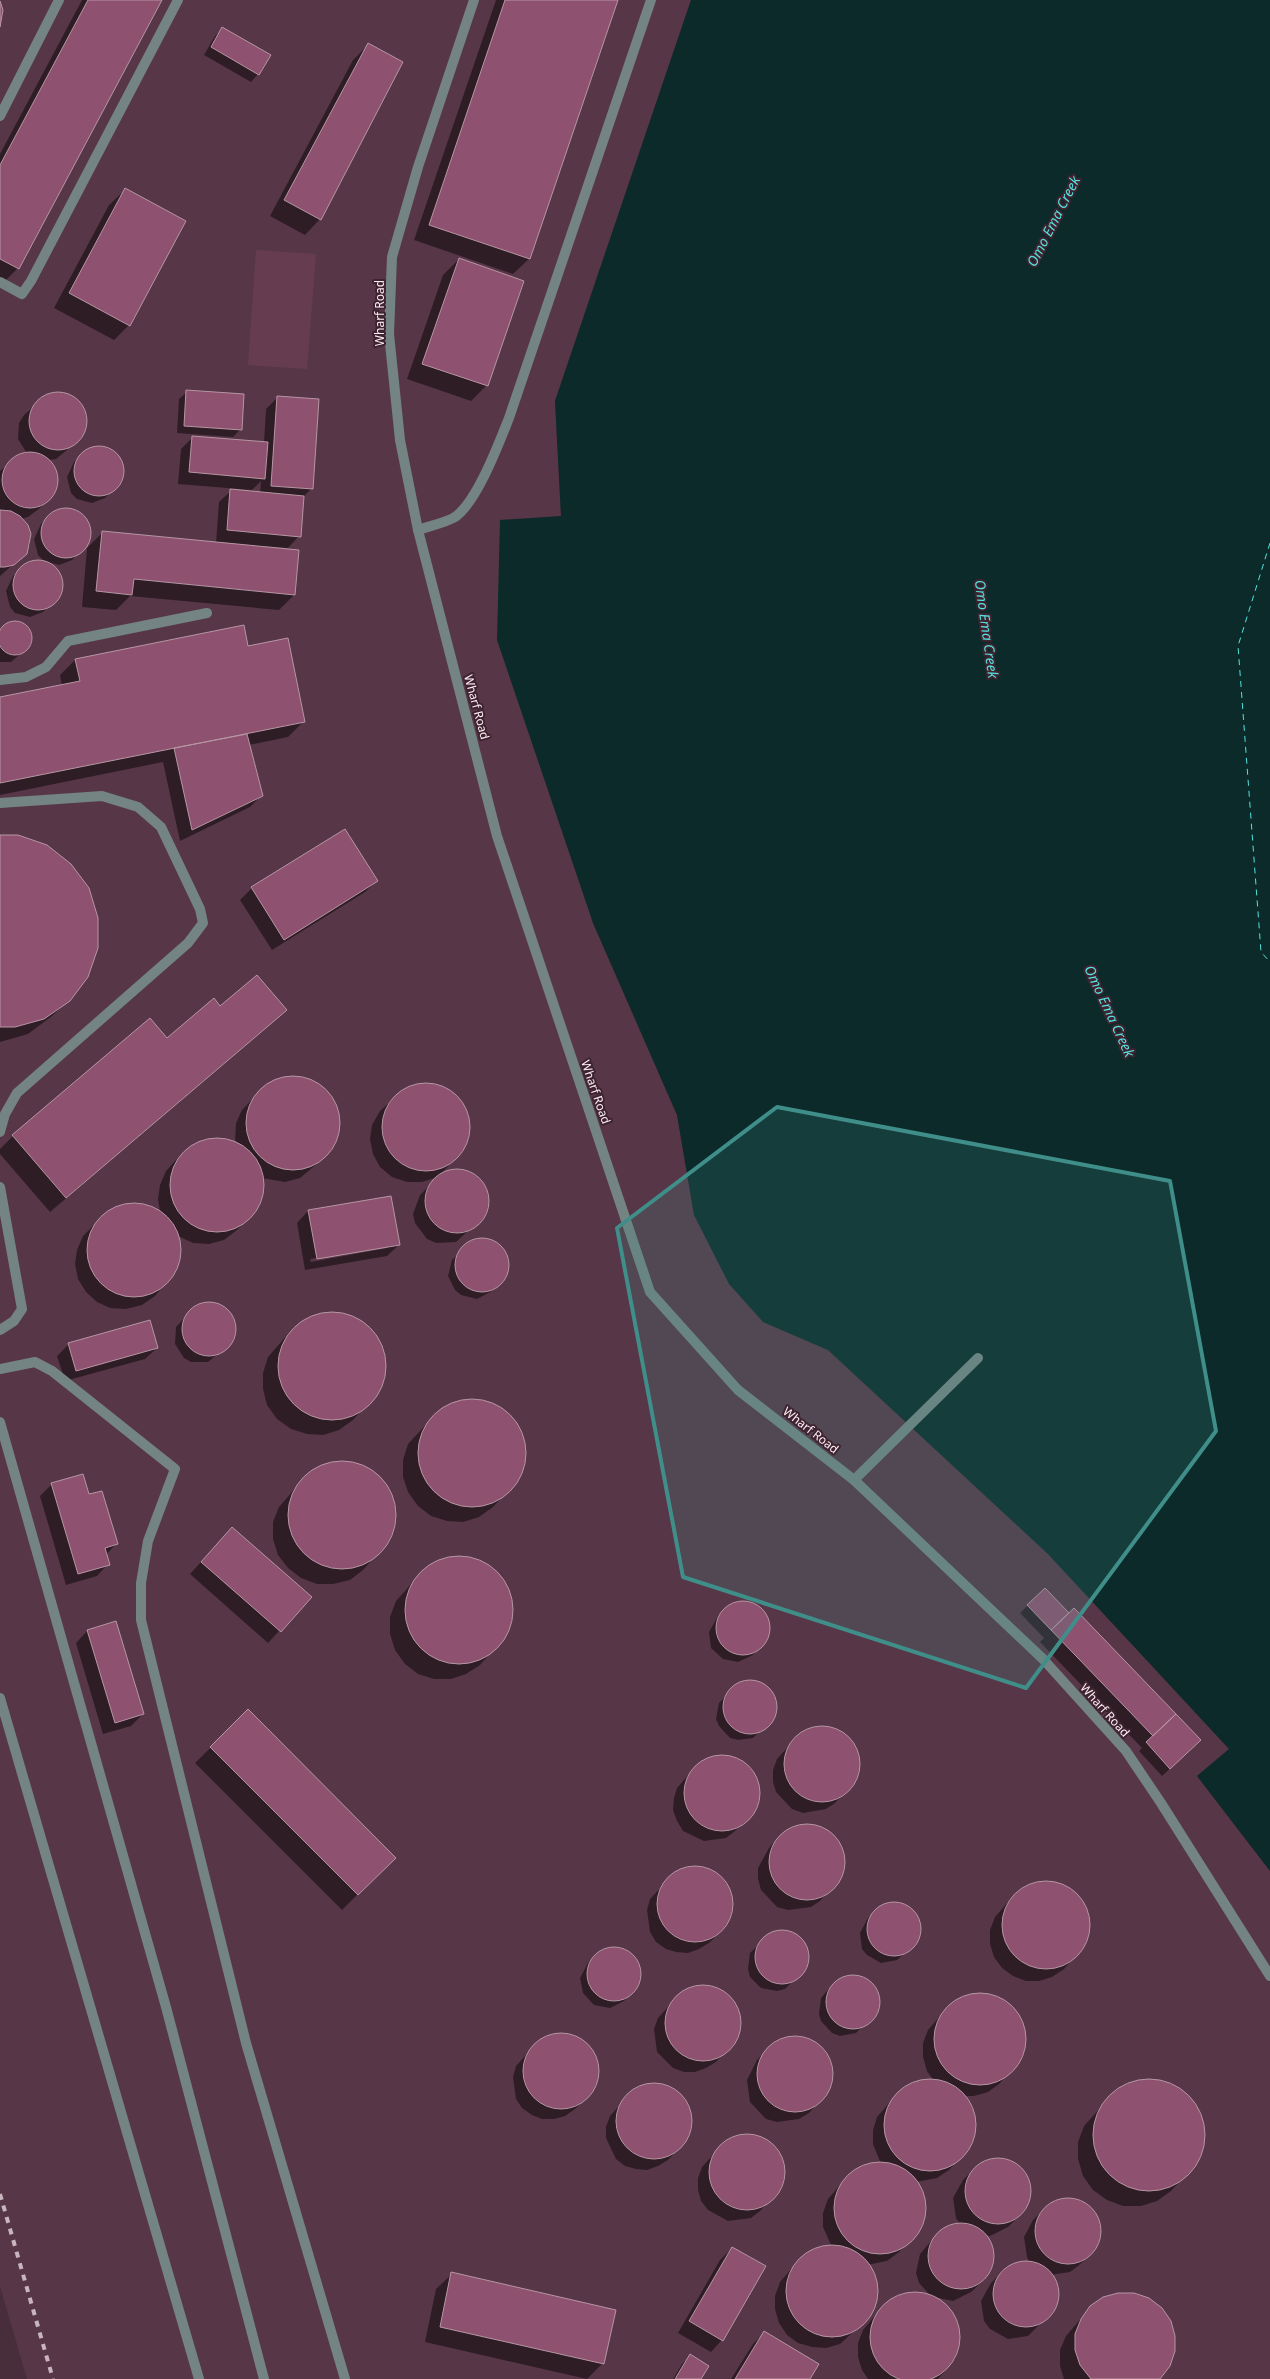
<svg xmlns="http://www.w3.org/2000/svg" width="1270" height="2379" viewBox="0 0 1270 2379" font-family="'Noto Sans',sans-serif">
  <rect width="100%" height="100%" fill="#482e3b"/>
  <!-- built -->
  <path fill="#573747" d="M 0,0 L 691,0 L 555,401 L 561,516 L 593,923 L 677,1115 L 694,1215 L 763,1322 L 828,1350 L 1048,1554 L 1230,1749 L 1197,1776 L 1270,1871 L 1270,2379 L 27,2379 L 0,2286 Z"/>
  <!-- green -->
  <path fill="#663c51" d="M 256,250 L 316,254 L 307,369 L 248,365 Z"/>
  <!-- water -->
  <path fill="#0b2a29" d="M 691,0 L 1270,0 L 1270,1871 L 1197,1776 L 1229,1749 L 1048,1554 L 828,1350 L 763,1322 L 729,1284 L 694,1215 L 677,1115 L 593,923 L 497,640 L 500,520 L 561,516 L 555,401 Z"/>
  <!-- shadow -->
  <path fill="#0007" fill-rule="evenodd" d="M 82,0 L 161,0 L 18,268 L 3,283 L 0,282 L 0,154 Z
    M 496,0 L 617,0 L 529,259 L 513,274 L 414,240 Z
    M 222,29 L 258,74 L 251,82 L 204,55 L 215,36 Z
    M 368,45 L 320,219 L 305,235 L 270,216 L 353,60 Z
    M 125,190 L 129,325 L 114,340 L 54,308 L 109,205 Z
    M 459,259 L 522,281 L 486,386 L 471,401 L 407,379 L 443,275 Z
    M 187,392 L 241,429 L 233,437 L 177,433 L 179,399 Z
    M 66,394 L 75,399 L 84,411 L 84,430 L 67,450 L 56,459 L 48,460 L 54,468 L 56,487 L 52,495 L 40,508 L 28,517 L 21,519 L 30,535 L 30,544 L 26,553 L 0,576 L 0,471 L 20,455 L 28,455 L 18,439 L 19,423 L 24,415 L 47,395 Z
    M 278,397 L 312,488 L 302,498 L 299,536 L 288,548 L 263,546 L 263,548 L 294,595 L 279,610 L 130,596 L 116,610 L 82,607 L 87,548 L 103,532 L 216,543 L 219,502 L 231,491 L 260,493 L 261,481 L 252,490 L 178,484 L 181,449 L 193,437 L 264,443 L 266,409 Z
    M 97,448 L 113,452 L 122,464 L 123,471 L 118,485 L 105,498 L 92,503 L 77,499 L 71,493 L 67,477 L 74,462 L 82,454 Z
    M 64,509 L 80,514 L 86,519 L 90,533 L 85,547 L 72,560 L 59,565 L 44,561 L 38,555 L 34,539 L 41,524 L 49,516 Z
    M 35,562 L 51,566 L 57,572 L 61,585 L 57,599 L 43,612 L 30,617 L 15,613 L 10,607 L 6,591 L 13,576 L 21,568 Z
    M 8,624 L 23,625 L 29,633 L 27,648 L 11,662 L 0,662 L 0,630 Z
    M 247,648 L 303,722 L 288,737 L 249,745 L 261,796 L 250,807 L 180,841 L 163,762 L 0,795 L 0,698 L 62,686 L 60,675 L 75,660 Z
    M 0,836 L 69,1000 L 52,1016 L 28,1034 L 0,1042 Z
    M 376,881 L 365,892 L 272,950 L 240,900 L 252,888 Z
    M 220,1008 L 286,1010 L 50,1212 L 0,1154 L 0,1149 L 13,1136 Z
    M 292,1077 L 307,1079 L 321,1087 L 332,1098 L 338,1113 L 339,1129 L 335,1144 L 325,1157 L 300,1178 L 285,1182 L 262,1178 L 263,1190 L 259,1206 L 237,1230 L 224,1240 L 209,1244 L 193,1243 L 178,1236 L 181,1255 L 176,1271 L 155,1296 L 142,1305 L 126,1309 L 110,1308 L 97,1302 L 86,1292 L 78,1279 L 75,1264 L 77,1250 L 83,1236 L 106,1213 L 119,1206 L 134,1204 L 149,1206 L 160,1212 L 158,1199 L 160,1185 L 166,1171 L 176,1160 L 189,1148 L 202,1141 L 216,1139 L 235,1143 L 236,1123 L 242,1110 L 265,1086 L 278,1080 Z
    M 418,1084 L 433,1084 L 447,1089 L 458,1097 L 465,1108 L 469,1121 L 469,1134 L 465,1147 L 440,1175 L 449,1171 L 460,1170 L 479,1179 L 488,1198 L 483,1217 L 456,1242 L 436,1243 L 427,1239 L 415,1223 L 413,1214 L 420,1195 L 438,1177 L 422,1182 L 407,1182 L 392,1177 L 380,1167 L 373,1154 L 370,1139 L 372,1125 L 380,1111 L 404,1089 Z
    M 308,1211 L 399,1245 L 387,1256 L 305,1270 L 297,1223 ZM 387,1246 L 387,1248 L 311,1262 L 310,1259 Z
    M 474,1241 L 491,1241 L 499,1245 L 507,1261 L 505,1277 L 500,1283 L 492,1291 L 477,1299 L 461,1295 L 455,1290 L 448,1276 L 452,1260 Z
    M 214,1303 L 228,1312 L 235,1328 L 234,1337 L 230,1344 L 208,1362 L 191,1362 L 184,1358 L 175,1344 L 176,1327 L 196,1305 Z
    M 324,1313 L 341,1313 L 356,1319 L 370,1329 L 380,1342 L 384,1358 L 384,1375 L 379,1391 L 353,1420 L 339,1430 L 323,1435 L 307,1434 L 291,1429 L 277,1419 L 267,1405 L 263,1389 L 263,1373 L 268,1357 L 294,1327 L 308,1318 Z
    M 69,1344 L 157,1348 L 145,1359 L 65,1381 L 57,1356 Z
    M 465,1400 L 481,1400 L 497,1406 L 510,1416 L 520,1430 L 525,1445 L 524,1462 L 519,1478 L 493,1507 L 479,1517 L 463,1522 L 447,1521 L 431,1516 L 418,1506 L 408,1492 L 403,1477 L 403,1460 L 408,1444 L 435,1415 L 448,1405 Z
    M 334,1462 L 351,1463 L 367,1468 L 380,1478 L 390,1492 L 395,1508 L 394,1525 L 390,1540 L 363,1570 L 350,1580 L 333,1584 L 317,1584 L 301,1578 L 288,1568 L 278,1555 L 273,1539 L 273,1522 L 279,1507 L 305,1477 L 319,1468 Z
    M 52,1484 L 88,1496 L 116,1544 L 106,1555 L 108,1564 L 97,1576 L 66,1585 L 40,1496 Z
    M 232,1528 L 310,1597 L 268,1643 L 190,1574 Z
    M 451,1558 L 468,1558 L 484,1563 L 497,1574 L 507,1587 L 512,1603 L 512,1619 L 506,1635 L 480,1665 L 466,1674 L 451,1679 L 434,1679 L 418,1674 L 405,1664 L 395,1650 L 390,1634 L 390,1617 L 396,1601 L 422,1572 L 435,1562 Z
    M 1045,1589 L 1192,1748 L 1162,1776 L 1139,1751 L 1142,1748 L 1040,1642 L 1044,1638 L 1020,1613 Z
    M 739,1602 L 755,1605 L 766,1617 L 768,1632 L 766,1640 L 753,1655 L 738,1662 L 723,1659 L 711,1648 L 709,1632 L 717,1618 L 725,1609 Z
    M 87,1631 L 143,1714 L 131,1726 L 103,1734 L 76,1643 Z
    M 746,1681 L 763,1684 L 774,1695 L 776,1703 L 773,1718 L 753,1738 L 738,1740 L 730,1738 L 719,1726 L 716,1719 L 719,1703 L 739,1683 Z
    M 248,1711 L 394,1858 L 342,1910 L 195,1763 Z
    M 816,1728 L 828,1728 L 839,1732 L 848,1739 L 855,1748 L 858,1770 L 854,1782 L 835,1803 L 826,1809 L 803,1813 L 792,1809 L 776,1792 L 773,1782 L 773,1770 L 777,1759 L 796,1738 L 805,1731 Z
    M 717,1756 L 728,1756 L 748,1767 L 755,1777 L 758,1799 L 755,1810 L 735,1831 L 726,1838 L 704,1841 L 683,1831 L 677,1821 L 673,1810 L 674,1798 L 677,1788 L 696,1766 L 706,1760 Z
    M 802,1826 L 824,1830 L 833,1836 L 840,1846 L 843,1857 L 843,1868 L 839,1879 L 820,1901 L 811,1907 L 788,1910 L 777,1907 L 761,1890 L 758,1879 L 758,1868 L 769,1848 L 781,1835 L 790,1829 Z
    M 690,1868 L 701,1868 L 712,1872 L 721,1879 L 728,1888 L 731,1910 L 721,1931 L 709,1943 L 699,1949 L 688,1953 L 676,1952 L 666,1949 L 656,1942 L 650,1932 L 647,1910 L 650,1899 L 670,1878 L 679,1871 Z
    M 1039,1882 L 1053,1882 L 1066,1887 L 1077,1895 L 1085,1906 L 1089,1919 L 1089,1933 L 1084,1946 L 1064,1969 L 1052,1977 L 1039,1981 L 1026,1981 L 1013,1976 L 1002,1968 L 994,1957 L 990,1944 L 990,1930 L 995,1917 L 1015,1894 L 1026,1886 Z
    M 890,1903 L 898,1903 L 913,1911 L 917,1917 L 919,1933 L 917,1941 L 897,1960 L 881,1963 L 867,1955 L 862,1949 L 860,1933 L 868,1918 L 876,1910 Z
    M 778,1932 L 794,1934 L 800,1939 L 807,1953 L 805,1969 L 785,1989 L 777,1991 L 761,1988 L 750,1977 L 748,1969 L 750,1953 L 770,1934 Z
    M 611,1948 L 626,1951 L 633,1956 L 640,1970 L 637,1986 L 632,1992 L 624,2001 L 610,2008 L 594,2005 L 583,1993 L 580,1978 L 588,1963 L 596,1955 Z
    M 849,1976 L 865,1979 L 871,1984 L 878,1998 L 875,2014 L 856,2033 L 840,2036 L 832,2033 L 821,2021 L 819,2014 L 821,1998 L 826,1992 L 835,1983 Z
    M 697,1987 L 709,1987 L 720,1991 L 729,1998 L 739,2018 L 739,2030 L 735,2040 L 716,2062 L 706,2068 L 695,2072 L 684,2072 L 673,2068 L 657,2052 L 654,2029 L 658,2018 L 677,1997 L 686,1990 Z
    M 974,1995 L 988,1995 L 1001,1999 L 1012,2008 L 1020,2019 L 1025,2033 L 1024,2047 L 1020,2060 L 999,2084 L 988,2092 L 974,2096 L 963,2096 L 970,2106 L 974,2119 L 974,2133 L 969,2146 L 949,2170 L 937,2178 L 916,2182 L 924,2202 L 924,2216 L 920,2229 L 899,2252 L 887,2261 L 867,2265 L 876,2285 L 876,2299 L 872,2312 L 863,2323 L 840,2344 L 826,2348 L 812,2347 L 798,2343 L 787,2335 L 779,2323 L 775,2309 L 775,2296 L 780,2282 L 800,2259 L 812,2251 L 832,2247 L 823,2227 L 823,2213 L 828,2199 L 848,2176 L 860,2168 L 881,2164 L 873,2144 L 873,2130 L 877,2117 L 898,2093 L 910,2085 L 923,2081 L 934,2081 L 927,2071 L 923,2057 L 923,2043 L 928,2030 L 948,2007 L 960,1999 Z
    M 556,2035 L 567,2035 L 578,2038 L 587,2045 L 598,2066 L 597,2077 L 587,2097 L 575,2109 L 565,2116 L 554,2119 L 542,2119 L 532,2115 L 522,2108 L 516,2099 L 513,2077 L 516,2066 L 536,2044 L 545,2038 Z
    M 790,2038 L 812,2042 L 821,2048 L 828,2058 L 832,2069 L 832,2080 L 828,2091 L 809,2113 L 799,2119 L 777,2122 L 766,2119 L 750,2102 L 747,2080 L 757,2060 L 770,2047 L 779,2041 Z
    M 1141,2081 L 1159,2081 L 1175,2087 L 1189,2097 L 1199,2111 L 1204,2128 L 1204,2145 L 1198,2161 L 1171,2191 L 1157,2201 L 1141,2206 L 1123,2206 L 1107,2200 L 1093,2190 L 1083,2176 L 1078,2159 L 1078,2142 L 1084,2126 L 1111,2096 L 1125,2086 Z
    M 649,2084 L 671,2088 L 681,2095 L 687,2105 L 691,2127 L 680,2147 L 668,2160 L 658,2166 L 647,2170 L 636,2169 L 625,2166 L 616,2159 L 606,2138 L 606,2127 L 610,2116 L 629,2095 Z
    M 742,2136 L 753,2136 L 773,2147 L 780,2156 L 783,2167 L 783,2179 L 779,2190 L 760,2211 L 751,2218 L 728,2221 L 708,2210 L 701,2201 L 698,2190 L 698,2178 L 702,2167 L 721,2146 L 731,2139 Z
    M 993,2159 L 1003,2160 L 1021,2169 L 1027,2177 L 1030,2197 L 1020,2215 L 1008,2227 L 990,2236 L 985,2235 L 990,2242 L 993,2262 L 984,2280 L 971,2292 L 953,2301 L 934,2297 L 947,2307 L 955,2319 L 959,2332 L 959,2346 L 955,2359 L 938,2379 L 868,2379 L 862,2370 L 858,2357 L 858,2343 L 863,2330 L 883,2306 L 895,2298 L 908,2294 L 922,2294 L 933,2298 L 919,2283 L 916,2273 L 920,2254 L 938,2233 L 956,2224 L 961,2225 L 956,2218 L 953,2198 L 963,2180 L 975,2168 Z
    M 1063,2199 L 1083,2202 L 1097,2217 L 1100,2236 L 1091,2254 L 1078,2266 L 1070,2272 L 1050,2275 L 1058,2290 L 1054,2310 L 1028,2336 L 1008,2339 L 990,2329 L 984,2321 L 981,2301 L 991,2283 L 1003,2271 L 1011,2265 L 1030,2263 L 1027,2257 L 1024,2237 L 1033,2220 L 1045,2208 Z
    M 732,2248 L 722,2340 L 711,2352 L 678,2333 L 720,2260 Z
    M 452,2274 L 603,2363 L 587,2379 L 425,2342 L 436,2289 Z
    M 1091,2307 L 1159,2379 L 1064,2379 L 1060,2366 L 1060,2350 L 1066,2336 Z
    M 765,2332 L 809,2379 L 731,2379 L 753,2344 Z
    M 690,2356 L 700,2379 L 673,2379 L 682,2364 Z"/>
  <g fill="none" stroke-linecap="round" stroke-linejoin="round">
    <!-- ferry -->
    <path stroke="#53e2de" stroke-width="1" stroke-dasharray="6 5" stroke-linecap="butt" d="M 1270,543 L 1238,646 L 1261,952 L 1270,962"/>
  </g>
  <!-- building -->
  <path fill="#8e5170" stroke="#b696a4" d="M 88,0 L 162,0 L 19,269 L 0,259 L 0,165 Z
    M 505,0 L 618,0 L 530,259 L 429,225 Z
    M 0,1 L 3,10 L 0,27 Z
    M 222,27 L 271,55 L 259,75 L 211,47 Z
    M 368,43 L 403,62 L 321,220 L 284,200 Z
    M 125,188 L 186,221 L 130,326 L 69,293 Z
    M 459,258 L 524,281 L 488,386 L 422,364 Z
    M 186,390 L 244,394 L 242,430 L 184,426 Z
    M29 421a29 29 0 1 1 58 0a29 29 0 1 1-58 0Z
    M 277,396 L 319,399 L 313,489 L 271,486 Z
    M 192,436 L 268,442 L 265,479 L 189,472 Z
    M74 471a25 25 0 1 1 50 0a25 25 0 1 1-50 0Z
    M2 480a28 28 0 1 1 56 0a28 28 0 1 1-56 0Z
    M 230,489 L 304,496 L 301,537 L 227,530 Z
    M41 533a25 25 0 1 1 50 0a25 25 0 1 1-50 0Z
    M 0,510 L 11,511 L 20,516 L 28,525 L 31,534 L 27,554 L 14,565 L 5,567 L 0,567 Z
    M 102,531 L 299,550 L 295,595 L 134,579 L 132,595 L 96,591 Z
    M13 585a25 25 0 1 1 50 0a25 25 0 1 1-50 0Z
    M-2 638a17 17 0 1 1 34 0a17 17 0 1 1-34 0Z
    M 244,625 L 248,646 L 288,638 L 305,722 L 0,783 L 0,697 L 80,681 L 75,659 Z
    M 247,734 L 263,796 L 192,830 L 174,748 Z
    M 345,829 L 378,881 L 284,940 L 251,887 Z
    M 0,835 L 18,835 L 47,845 L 71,864 L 89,888 L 98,918 L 98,948 L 88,977 L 70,1001 L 44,1019 L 15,1027 L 0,1027 Z
    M 257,975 L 287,1010 L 66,1198 L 12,1135 L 150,1018 L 167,1038 L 214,998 L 220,1006 Z
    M246 1123a47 47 0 1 1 94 0a47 47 0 1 1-94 0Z
    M382 1127a44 44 0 1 1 88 0a44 44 0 1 1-88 0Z
    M170 1185a47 47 0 1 1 94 0a47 47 0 1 1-94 0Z
    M425 1201a32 32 0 1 1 64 0a32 32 0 1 1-64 0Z
    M 391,1196 L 400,1245 L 317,1259 L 308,1210 Z
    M87 1250a47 47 0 1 1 94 0a47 47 0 1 1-94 0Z
    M455 1265a27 27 0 1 1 54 0a27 27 0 1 1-54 0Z
    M182 1329a27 27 0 1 1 54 0a27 27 0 1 1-54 0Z
    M278 1366a54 54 0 1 1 108 0a54 54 0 1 1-108 0Z
    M 150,1320 L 158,1348 L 76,1371 L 68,1343 Z
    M418 1453a54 54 0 1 1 108 0a54 54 0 1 1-108 0Z
    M288 1515a54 54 0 1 1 108 0a54 54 0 1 1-108 0Z
    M 83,1474 L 89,1494 L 102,1491 L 118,1544 L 105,1548 L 110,1565 L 78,1574 L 51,1483 Z
    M 232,1527 L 312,1597 L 281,1632 L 201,1562 Z
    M405 1610a54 54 0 1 1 108 0a54 54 0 1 1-108 0Z
    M 1045,1588 L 1069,1613 L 1051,1630 L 1027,1605 Z
    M716 1628a27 27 0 1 1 54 0a27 27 0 1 1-54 0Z
    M 1074,1608 L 1176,1714 L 1153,1736 L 1051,1630 Z
    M 116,1621 L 144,1714 L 115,1723 L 87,1630 Z
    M723 1707a27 27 0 1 1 54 0a27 27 0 1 1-54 0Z
    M 248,1709 L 396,1858 L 358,1895 L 210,1747 Z
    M 1176,1714 L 1201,1740 L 1170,1769 L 1146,1742 Z
    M784 1764a38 38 0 1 1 76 0a38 38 0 1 1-76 0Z
    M684 1793a38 38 0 1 1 76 0a38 38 0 1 1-76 0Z
    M769 1862a38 38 0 1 1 76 0a38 38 0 1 1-76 0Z
    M657 1904a38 38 0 1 1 76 0a38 38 0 1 1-76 0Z
    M1002 1925a44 44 0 1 1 88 0a44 44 0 1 1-88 0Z
    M867 1929a27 27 0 1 1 54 0a27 27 0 1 1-54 0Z
    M755 1957a27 27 0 1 1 54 0a27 27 0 1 1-54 0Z
    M587 1974a27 27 0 1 1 54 0a27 27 0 1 1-54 0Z
    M826 2002a27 27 0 1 1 54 0a27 27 0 1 1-54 0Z
    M665 2023a38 38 0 1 1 76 0a38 38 0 1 1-76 0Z
    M934 2039a46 46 0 1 1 92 0a46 46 0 1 1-92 0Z
    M523 2071a38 38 0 1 1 76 0a38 38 0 1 1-76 0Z
    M757 2074a38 38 0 1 1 76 0a38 38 0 1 1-76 0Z
    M1093 2135a56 56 0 1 1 112 0a56 56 0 1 1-112 0Z
    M884 2125a46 46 0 1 1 92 0a46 46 0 1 1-92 0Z
    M616 2121a38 38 0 1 1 76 0a38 38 0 1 1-76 0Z
    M709 2172a38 38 0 1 1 76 0a38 38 0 1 1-76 0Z
    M965 2191a33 33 0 1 1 66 0a33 33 0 1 1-66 0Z
    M834 2208a46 46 0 1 1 92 0a46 46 0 1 1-92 0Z
    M1035 2231a33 33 0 1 1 66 0a33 33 0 1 1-66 0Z
    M928 2256a33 33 0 1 1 66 0a33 33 0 1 1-66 0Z
    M786 2291a46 46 0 1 1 92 0a46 46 0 1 1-92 0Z
    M 732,2247 L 766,2266 L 723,2341 L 689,2321 Z
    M993 2294a33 33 0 1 1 66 0a33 33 0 1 1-66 0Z
    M 451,2272 L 616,2310 L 604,2364 L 440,2327 Z
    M870 2337a45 45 0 1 1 90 0a45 45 0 1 1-90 0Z
    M 1118,2293 L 1134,2293 L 1149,2298 L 1162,2308 L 1171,2321 L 1175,2336 L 1175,2351 L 1170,2366 L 1160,2379 L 1091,2379 L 1080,2365 L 1075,2350 L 1075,2334 L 1081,2319 L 1090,2306 L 1103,2297 Z
    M 764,2331 L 819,2364 L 810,2379 L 735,2379 Z
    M 690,2354 L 709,2366 L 701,2379 L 675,2379 Z"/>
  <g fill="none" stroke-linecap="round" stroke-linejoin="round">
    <!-- service -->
    <path stroke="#738483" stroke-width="10" d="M 0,116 L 59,0
      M 0,282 L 22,294 L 31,281 L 178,0
      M 418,530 C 429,526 445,523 455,517 C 477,502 499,443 509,418 L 651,0
      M 0,680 L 26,677 L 46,667 L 68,641 L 207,613
      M 0,803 L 102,796 L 138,807 L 161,827 L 200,909 L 203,923 L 188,943 L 17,1093 L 5,1114 L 0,1132
      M 0,1187 L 22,1309 L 14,1321 L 0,1330
      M 0,1369 L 35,1362 L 52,1371 L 175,1469 L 148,1541 L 141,1583 L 141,1620 L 246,2043 L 345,2379
      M 0,1422 L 166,2007 L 264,2379
      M 854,1480 L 978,1358
      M 0,1698 L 199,2379"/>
    <!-- minor -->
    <path stroke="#738483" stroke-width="10" d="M 474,0 L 418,167 L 392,257 L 389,334 L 400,440 L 418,530 L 497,836 L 650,1292 L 738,1390 L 854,1480 L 1043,1659 L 1126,1751 L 1161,1803 L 1270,1976"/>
    <!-- rail -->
    <path stroke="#c9b5be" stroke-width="4" stroke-dasharray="6 6" stroke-linecap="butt" d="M 0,2194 L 53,2379"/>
  </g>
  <!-- marked area -->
  <path fill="#3f8e89" fill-opacity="0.2" stroke="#3f8e89" stroke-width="4" stroke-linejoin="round" d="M 777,1107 L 1170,1181 L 1216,1431 L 1026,1688 L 683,1577 L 617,1228 Z"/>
  <g text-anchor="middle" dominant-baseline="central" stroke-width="4" stroke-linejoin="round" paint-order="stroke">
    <!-- street labels -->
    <g font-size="12" fill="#feecf4" stroke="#3e2430">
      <text transform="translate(379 313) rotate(-90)">Wharf Road</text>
      <text transform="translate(477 707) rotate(75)">Wharf Road</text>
      <text transform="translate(596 1092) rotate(71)">Wharf Road</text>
      <text transform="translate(811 1430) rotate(38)">Wharf Road</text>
      <text transform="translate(1105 1710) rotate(48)">Wharf Road</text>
    </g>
    <!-- water labels -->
    <g font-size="14" font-style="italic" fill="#53e2de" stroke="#3e2430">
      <text transform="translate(1053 221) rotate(-63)">Omo Ema Creek</text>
      <text transform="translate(987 629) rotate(82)">Omo Ema Creek</text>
      <text transform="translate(1110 1011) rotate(65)">Omo Ema Creek</text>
    </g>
  </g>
</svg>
